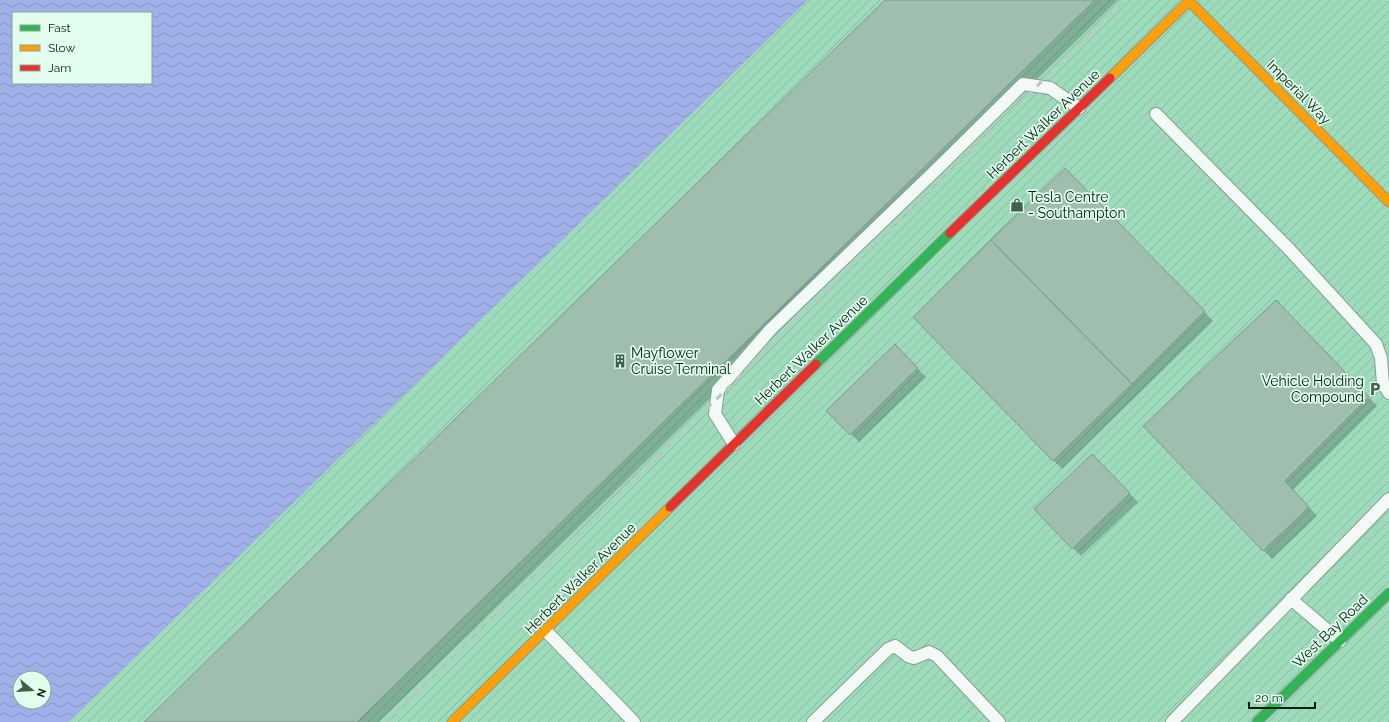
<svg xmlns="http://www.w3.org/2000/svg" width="1389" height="722" viewBox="0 0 1389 722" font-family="Raleway,sans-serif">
  <defs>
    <pattern id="industrial-furrows" width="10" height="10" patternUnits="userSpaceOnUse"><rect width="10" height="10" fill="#9edbba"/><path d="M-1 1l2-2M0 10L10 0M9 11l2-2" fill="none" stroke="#86bc9f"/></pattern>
    <pattern id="water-waves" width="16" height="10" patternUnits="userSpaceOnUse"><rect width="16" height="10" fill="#a0afe8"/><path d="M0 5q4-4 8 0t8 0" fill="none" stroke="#8896c6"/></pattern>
  </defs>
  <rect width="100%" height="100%" fill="#b1d7c2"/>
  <!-- industrial -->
  <path fill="url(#industrial-furrows)" d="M 808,0 L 1389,0 L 1389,722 L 69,722 Z"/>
  <!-- water -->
  <path fill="url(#water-waves)" fill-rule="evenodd" d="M 0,0 L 808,0 L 69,722 L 0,722 ZM 13,13 L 151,13 L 151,83 L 13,83 ZM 20,678 L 44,678 L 44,702 L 20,702 Z"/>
  <!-- shadow -->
  <path fill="#0003" d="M 887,0 L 1118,0 L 379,722 L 145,722 Z
    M 1065,169 L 1213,321 L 1062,469 L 914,317 Z
    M 1284,310 L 1377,406 L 1293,490 L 1317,516 L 1272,559 L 1144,426 Z
    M 895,345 L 926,377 L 859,442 L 828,411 Z
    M 1092,455 L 1138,502 L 1081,556 L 1036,510 Z"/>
  <!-- building -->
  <path fill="#9fbead" stroke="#7d9b8b" d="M 885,0 L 1095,0 L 357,722 L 144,722 Z
    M 1065,168 L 1205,311 L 1132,384 L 991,240 Z
    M 991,240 L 1132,384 L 1053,461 L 913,317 Z
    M 1276,300 L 1369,397 L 1285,481 L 1309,507 L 1263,551 L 1143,426 Z
    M 895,344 L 918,368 L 850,435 L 826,411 Z
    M 1092,454 L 1130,493 L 1072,549 L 1034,509 Z"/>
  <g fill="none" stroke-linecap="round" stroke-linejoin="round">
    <!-- lane casing -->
    <g stroke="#82a090" stroke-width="14">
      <path id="lane" d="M 1156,114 L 1289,249 L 1376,344 L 1381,358 L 1383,384 L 1389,393
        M 734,444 L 715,414 L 718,390 L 770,330 L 938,168 L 1023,84 L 1050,88 L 1079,108
        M 1291,599 L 1340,641
        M 546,631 L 634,722
        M 813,722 L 888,649 L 895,646 L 908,656 L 914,658 L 929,652 L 937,656 L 999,722
        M 1172,722 L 1389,499"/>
    </g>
    <!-- fast casing -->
    <g stroke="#82a090" stroke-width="11">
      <path id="fast" d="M 816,364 L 950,233
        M 1257,722 L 1389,593"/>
    </g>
    <!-- slow casing -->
    <g stroke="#82a090" stroke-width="11">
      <path id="slow" d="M 1189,1 L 1389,202
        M 1110,78 L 1190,0
        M 452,722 L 670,507"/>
    </g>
    <!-- jam casing -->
    <g stroke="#82a090" stroke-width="11">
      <path id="jam" d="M 950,233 L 1110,78
        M 670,507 L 816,364"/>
    </g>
    <!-- lane -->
    <use href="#lane" stroke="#f3f9f6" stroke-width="12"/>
    <!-- fast -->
    <use href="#fast" stroke="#30b455" stroke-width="9"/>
    <!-- slow -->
    <use href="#slow" stroke="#ff9f0a" stroke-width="9"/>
    <!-- jam -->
    <use href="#jam" stroke="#e5322d" stroke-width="9"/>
    <!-- rail -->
    <path stroke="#bbc6c0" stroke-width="3" stroke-dasharray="7 7" stroke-linecap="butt" d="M 386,722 L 1125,0"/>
  </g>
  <!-- icons -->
  <defs>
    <g id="shop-bare" transform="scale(1.08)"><path d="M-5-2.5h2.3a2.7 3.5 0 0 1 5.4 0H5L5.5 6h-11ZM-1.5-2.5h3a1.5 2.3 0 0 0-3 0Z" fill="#3f5f4e" stroke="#e2fded" stroke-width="2.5" paint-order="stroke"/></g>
    <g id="building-bare" transform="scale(1.08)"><path d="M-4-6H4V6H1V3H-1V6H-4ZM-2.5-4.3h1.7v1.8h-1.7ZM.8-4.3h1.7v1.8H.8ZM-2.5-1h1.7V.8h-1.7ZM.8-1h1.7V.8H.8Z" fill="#3f5f4e" stroke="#e2fded" stroke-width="2.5" paint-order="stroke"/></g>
    <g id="parking-bare" transform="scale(1.08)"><path d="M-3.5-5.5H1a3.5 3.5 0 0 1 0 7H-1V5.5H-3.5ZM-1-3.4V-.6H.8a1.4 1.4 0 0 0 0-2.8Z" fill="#3f5f4e" stroke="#e2fded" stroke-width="2.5" paint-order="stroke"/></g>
  </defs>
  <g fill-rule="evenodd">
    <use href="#shop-bare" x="1017" y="205"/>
    <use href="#building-bare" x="620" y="361"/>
    <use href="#parking-bare" x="1375" y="389"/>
  </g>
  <g text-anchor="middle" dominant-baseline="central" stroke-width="3.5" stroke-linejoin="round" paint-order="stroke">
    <!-- street labels -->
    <g font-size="14" fill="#021e10" stroke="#e2fded">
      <text transform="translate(1299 92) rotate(45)">Imperial Way</text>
      <text transform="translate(1043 124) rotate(-44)">Herbert Walker Avenue</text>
      <text transform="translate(811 350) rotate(-44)">Herbert Walker Avenue</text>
      <text transform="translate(580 578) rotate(-45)">Herbert Walker Avenue</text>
      <text transform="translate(1330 631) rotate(-44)">West Bay Road</text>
    </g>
    <!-- poi labels -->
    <g font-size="14" fill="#021e10" stroke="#e2fded" text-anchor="start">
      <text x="1028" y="197">Tesla Centre<tspan x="1028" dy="16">- Southampton</tspan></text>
      <text x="631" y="353">Mayflower<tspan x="631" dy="16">Cruise Terminal</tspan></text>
      <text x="1364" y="381" text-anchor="end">Vehicle Holding<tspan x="1364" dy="16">Compound</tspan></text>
    </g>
  </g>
  <!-- legend -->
  <rect x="12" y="12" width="140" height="72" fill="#e2fded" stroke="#88a495"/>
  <rect x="20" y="25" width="20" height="6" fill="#30b455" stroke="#88a495"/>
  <text x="48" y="32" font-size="12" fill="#021e10">Fast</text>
  <rect x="20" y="45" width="20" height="6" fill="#ff9f0a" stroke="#88a495"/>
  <text x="48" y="52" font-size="12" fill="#021e10">Slow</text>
  <rect x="20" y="65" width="20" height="6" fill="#e5322d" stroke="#88a495"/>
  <text x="48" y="72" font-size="12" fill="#021e10">Jam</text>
  <!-- north arrow -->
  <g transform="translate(32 690) rotate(108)"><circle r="19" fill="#e2fded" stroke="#88a495"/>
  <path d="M0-3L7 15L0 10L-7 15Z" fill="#3f5f4e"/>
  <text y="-6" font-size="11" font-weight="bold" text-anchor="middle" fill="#021e10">N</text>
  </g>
  <!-- scale -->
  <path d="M1249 702v6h66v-6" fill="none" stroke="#021e10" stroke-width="2"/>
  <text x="1255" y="702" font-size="12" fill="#021e10" stroke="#e2fded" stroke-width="3" paint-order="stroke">20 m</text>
</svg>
